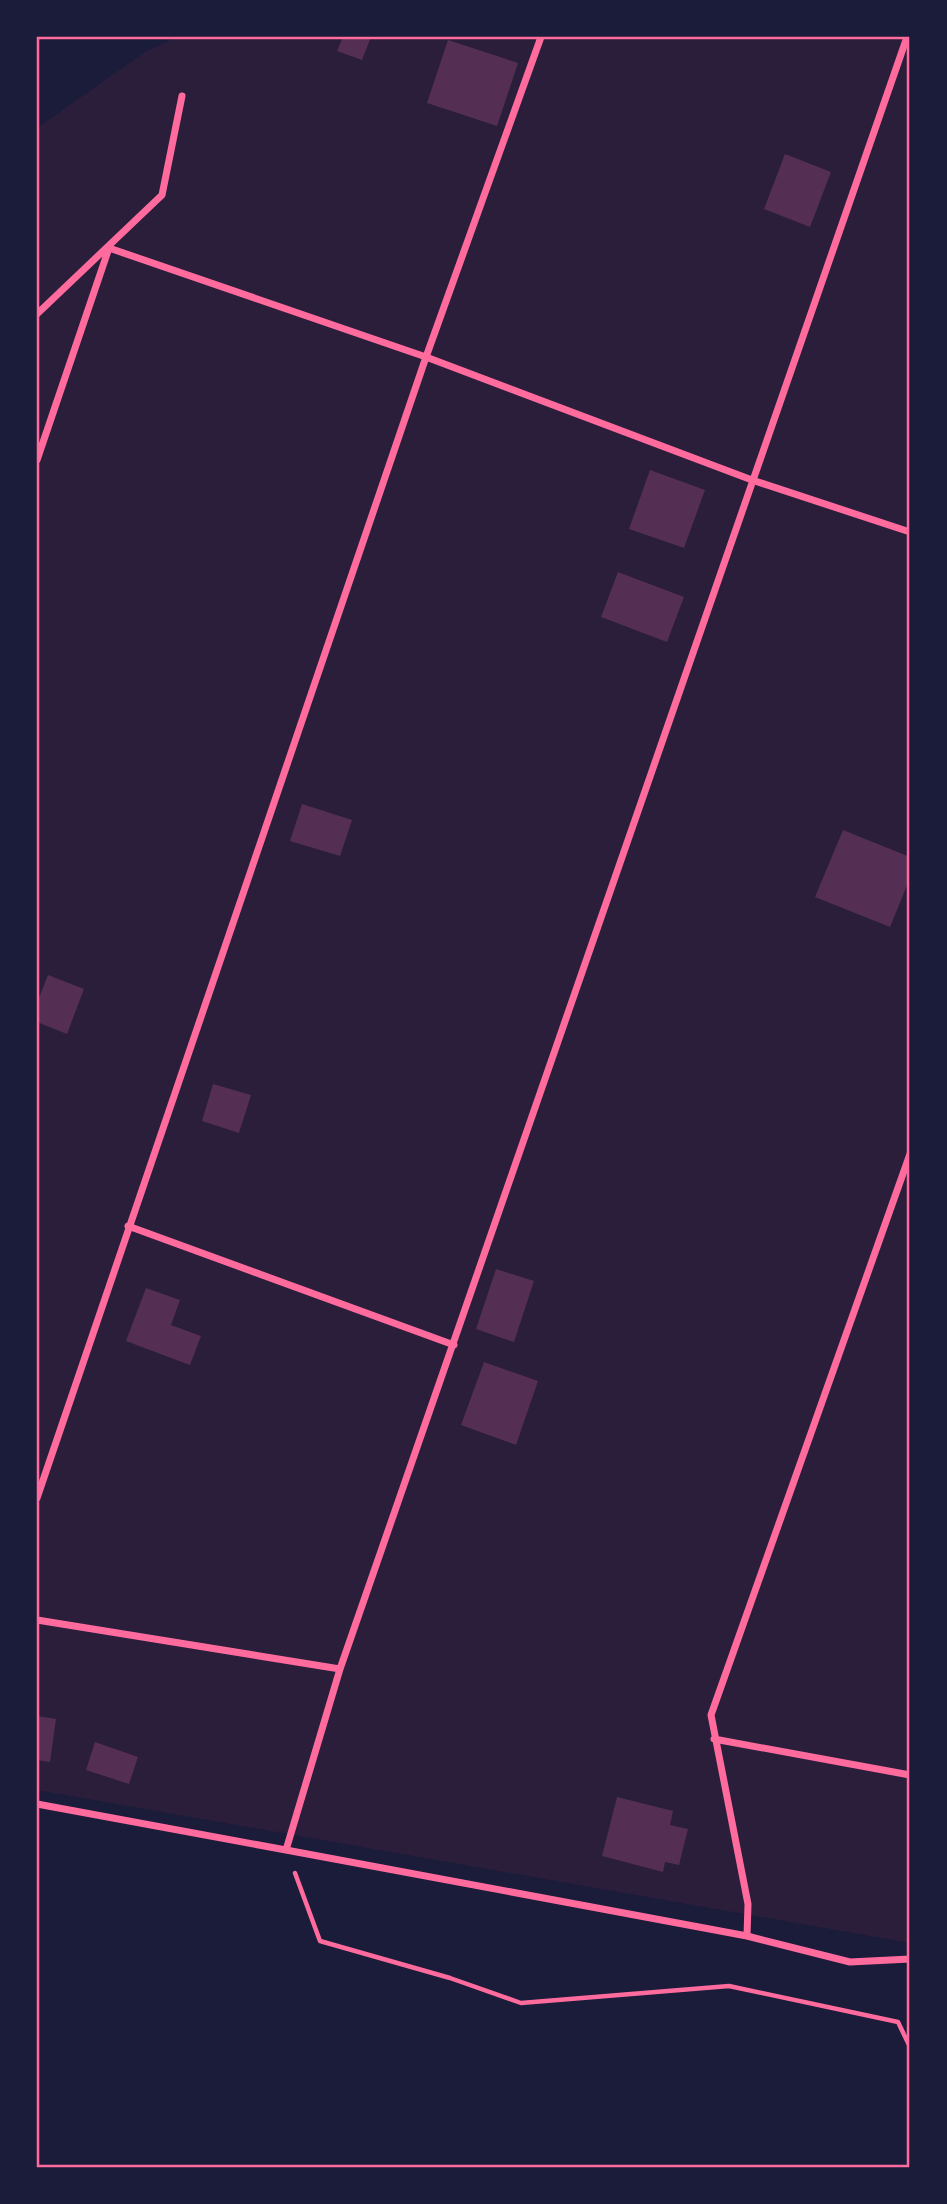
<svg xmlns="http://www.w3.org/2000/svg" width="947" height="2204" viewBox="0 0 947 2204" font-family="'PT Sans Narrow',sans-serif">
  <rect width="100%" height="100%" fill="#1b1b3a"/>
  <!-- green -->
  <path fill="#2a1e3b" d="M 177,37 L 910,37 L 910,1943 L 37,1790 L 37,128 L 145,52 Z"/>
  <!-- building -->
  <path fill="#542f53" d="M 343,37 L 371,37 L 362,60 L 337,51 Z
    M 448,40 L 518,63 L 497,126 L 427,103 Z
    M 785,154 L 831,172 L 810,227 L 764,209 Z
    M 650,470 L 705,490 L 684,548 L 629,529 Z
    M 618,572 L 684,597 L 667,642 L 601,617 Z
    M 302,804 L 352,820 L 340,856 L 290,841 Z
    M 843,830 L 910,857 L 910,878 L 890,927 L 815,897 Z
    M 48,975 L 84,989 L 67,1034 L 37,1022 L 37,1003 Z
    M 213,1084 L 251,1095 L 239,1133 L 202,1121 Z
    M 496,1269 L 534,1281 L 514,1342 L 476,1329 Z
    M 146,1288 L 180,1300 L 171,1325 L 201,1336 L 190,1365 L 126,1341 Z
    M 484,1362 L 538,1381 L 516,1445 L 461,1425 Z
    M 37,1716 L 56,1719 L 50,1762 L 37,1760 Z
    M 95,1742 L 138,1757 L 129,1784 L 86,1770 Z
    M 617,1797 L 673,1811 L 670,1825 L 688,1829 L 679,1865 L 665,1862 L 663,1872 L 602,1856 Z"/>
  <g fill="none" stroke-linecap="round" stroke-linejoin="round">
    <!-- path -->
    <path stroke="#ff6b9d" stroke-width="4.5" d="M 295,1873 L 320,1941 L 450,1978 L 521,2003 L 729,1986 L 898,2022 L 910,2047"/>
    <!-- minor -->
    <path stroke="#ff6b9d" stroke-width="7" d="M 37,314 L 162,195 L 182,96
      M 37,460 L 109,248 L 426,357 L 752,480 L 910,532
      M 128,1226 L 454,1345
      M 37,1498 L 426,357 L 541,37
      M 37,1620 L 340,1669
      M 714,1739 L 910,1775
      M 37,1804 L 286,1850 L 340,1669 L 907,37
      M 286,1850 L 747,1936 L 850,1962 L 910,1959
      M 747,1936 L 748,1904 L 711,1715 L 910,1154"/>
  </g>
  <!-- border -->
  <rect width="947" height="2204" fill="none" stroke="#1b1b3a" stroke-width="77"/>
  <rect x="38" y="38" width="870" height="2128" fill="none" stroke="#ff6b9d" stroke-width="2.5"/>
</svg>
